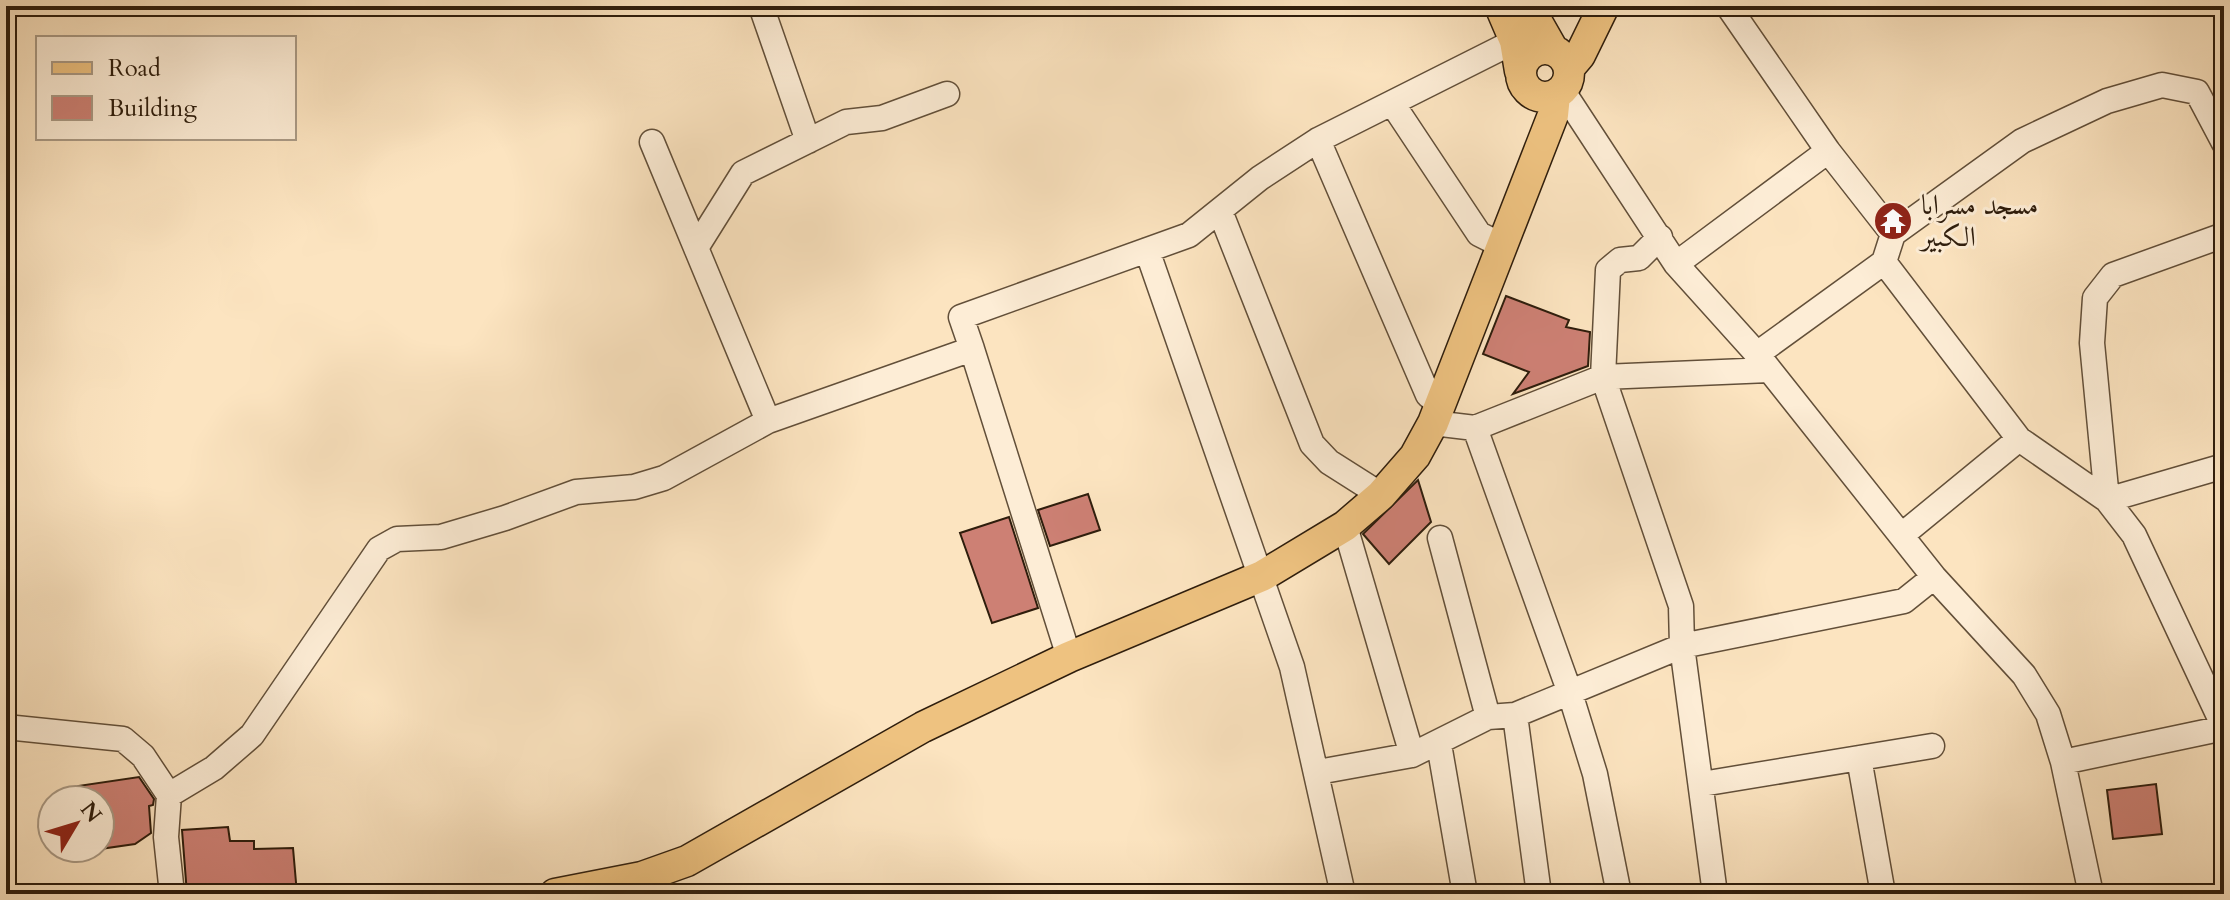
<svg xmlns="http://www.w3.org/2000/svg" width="2230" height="900" viewBox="0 0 2230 900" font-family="Cardo,Amiri,serif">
  <rect width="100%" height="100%" fill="#fce4c0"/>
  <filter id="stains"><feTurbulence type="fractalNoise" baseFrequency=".0025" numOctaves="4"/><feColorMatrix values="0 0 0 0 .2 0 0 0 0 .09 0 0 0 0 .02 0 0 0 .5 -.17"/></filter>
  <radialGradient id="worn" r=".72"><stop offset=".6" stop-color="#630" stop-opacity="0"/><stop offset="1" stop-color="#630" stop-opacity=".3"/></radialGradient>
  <!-- building -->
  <path fill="#cd8074" stroke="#2e1d0c" stroke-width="2" d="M 1506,296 L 1569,320 L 1566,327 L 1590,332 L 1588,366 L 1513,394 L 1529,372 L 1483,354 Z
    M 1418,480 L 1431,522 L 1389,564 L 1363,534 Z
    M 1088,494 L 1100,530 L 1050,546 L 1038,510 Z
    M 1009,517 L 1038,608 L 992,623 L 960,533 Z
    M 139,777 L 154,799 L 153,805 L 149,806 L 151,833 L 135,844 L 100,849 L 100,800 L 81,800 L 78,786 Z
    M 2156,784 L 2162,834 L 2113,839 L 2107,790 Z
    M 228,827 L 230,841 L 254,841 L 254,849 L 293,848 L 297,894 L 187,894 L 182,830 Z"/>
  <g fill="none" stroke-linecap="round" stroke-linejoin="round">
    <!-- minor casing -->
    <g stroke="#624f39" stroke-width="27">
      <path id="minor" d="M 761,6 L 808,141
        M 1728,6 L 1828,151 L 1893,234 L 1884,262 L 2019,439 L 2107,500 L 2134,535 L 2224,727
        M 1562,90 L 1676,264 L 1757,354 L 1934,577 L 2024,675 L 2048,714 L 2063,762 L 2091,894
        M 1392,103 L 1479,234 L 1503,246
        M 1318,140 L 1428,395 L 1441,405
        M 652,142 L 768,421
        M 1220,211 L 1312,444 L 1329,462 L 1381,495
        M 1893,234 L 2022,141 L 2107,101 L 2162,85 L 2197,92 L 2224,143
        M 2224,235 L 2113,275 L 2095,298 L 2092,343 L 2107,500 L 2224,466
        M 1660,237 L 1639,258 L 1620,260 L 1608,270 L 1603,377 L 1681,606 L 1682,646 L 1715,894
        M 696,248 L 743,173 L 846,122 L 882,118 L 947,94
        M 1147,250 L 1292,667 L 1343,894
        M 1676,264 L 1828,151
        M 972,349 L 961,317 L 1189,235 L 1260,178 L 1318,140 L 1515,41
        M 1757,354 L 1884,262
        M 1433,423 L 1475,428 L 1603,377 L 1769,370
        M 1475,428 L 1570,693 L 1595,774 L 1619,894
        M 1345,526 L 1412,755
        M 1902,535 L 2019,439
        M 1440,538 L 1488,717
        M 1515,715 L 1539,894
        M 6,727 L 123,739 L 143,756 L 169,795 L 166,837 L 172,894
        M 1439,744 L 1465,894
        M 1859,758 L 1883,894
        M 2063,762 L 2224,728
        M 1318,772 L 1412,755 L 1488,717 L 1515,715 L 1682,646 L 1904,601 L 1934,577
        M 1702,784 L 1932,746
        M 169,795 L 214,768 L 252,735 L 379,549 L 397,539 L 441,537 L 505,518 L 576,492 L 634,487 L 664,478 L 768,421 L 972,349 L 1069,657"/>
    </g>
    <!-- major casing -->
    <g stroke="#2e1d0c" stroke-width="33">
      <path id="major" d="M 1500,6 L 1515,41 L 1520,71
        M 1528,6 L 1553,50
        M1521 73a24 24 0 1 1 48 0a24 24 0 1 1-48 0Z
        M 1569,68 L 1580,55 L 1604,6
        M 555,894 L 642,877 L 687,861 L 923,727 L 1069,657 L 1262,576 L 1345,526 L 1381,495 L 1415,456 L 1433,423 L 1553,115 L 1555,95"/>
    </g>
    <!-- minor -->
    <use href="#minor" stroke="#fdedd6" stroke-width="24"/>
    <!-- major -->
    <use href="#major" stroke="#eec280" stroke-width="30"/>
  </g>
  <!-- icons -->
  <defs>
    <g id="temple-disc" transform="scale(2)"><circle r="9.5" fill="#8f2418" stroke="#fdedd6"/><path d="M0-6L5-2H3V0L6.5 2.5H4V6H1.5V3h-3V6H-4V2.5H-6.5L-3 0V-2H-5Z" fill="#fff"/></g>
  </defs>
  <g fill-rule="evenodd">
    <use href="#temple-disc" x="1893" y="221"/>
  </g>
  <g text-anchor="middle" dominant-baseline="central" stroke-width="6" stroke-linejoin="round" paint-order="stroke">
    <!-- poi labels -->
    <g font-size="28" fill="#2e1d0c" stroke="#fdedd6" text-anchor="start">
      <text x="1921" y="205">مسجد مسرابا<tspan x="1921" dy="32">الكبير</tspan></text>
    </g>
  </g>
  <!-- margin -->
  <rect width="2230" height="900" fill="none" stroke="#fce4c0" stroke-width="32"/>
  <rect x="8" y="8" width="2214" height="884" fill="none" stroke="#2e1d0c" stroke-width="4"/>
  <rect x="16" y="16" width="2198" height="868" fill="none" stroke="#2e1d0c" stroke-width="2"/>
  <!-- legend -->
  <rect x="36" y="36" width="260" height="104" fill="#fdedd6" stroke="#aa9a85" stroke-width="2"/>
  <rect x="52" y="62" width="40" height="12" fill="#eec280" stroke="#aa9a85" stroke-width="2"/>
  <text x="108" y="76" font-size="24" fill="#2e1d0c">Road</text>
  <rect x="52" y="96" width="40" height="24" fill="#cd8074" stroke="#aa9a85" stroke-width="2"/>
  <text x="108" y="116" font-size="24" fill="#2e1d0c">Building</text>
  <!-- north arrow -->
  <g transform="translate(76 824) rotate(52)"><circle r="38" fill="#fdedd6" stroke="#aa9a85" stroke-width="2"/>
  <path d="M0-6L14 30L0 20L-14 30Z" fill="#8f2418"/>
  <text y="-12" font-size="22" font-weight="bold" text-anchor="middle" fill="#2e1d0c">N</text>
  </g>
  <rect width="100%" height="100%" filter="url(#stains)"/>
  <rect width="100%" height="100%" fill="url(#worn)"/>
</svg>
